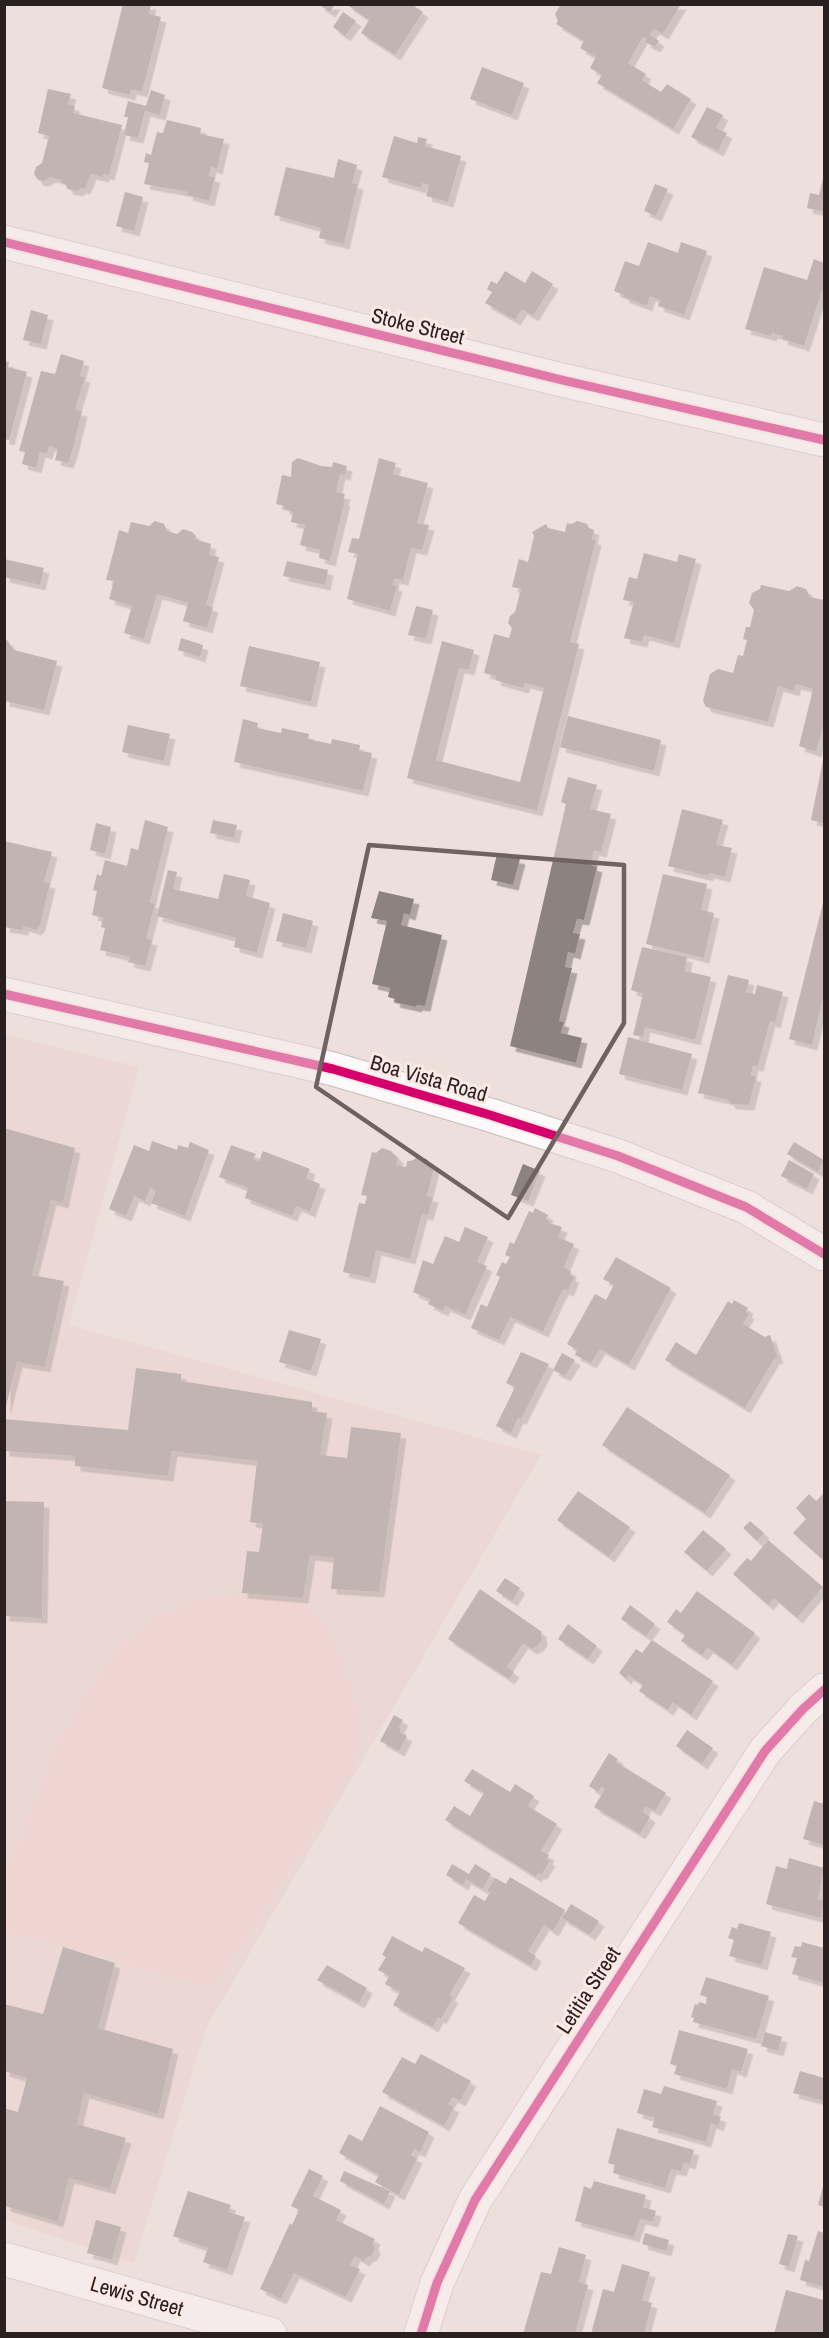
<svg xmlns="http://www.w3.org/2000/svg" width="829" height="2338" viewBox="0 0 829 2338" font-family="'Archivo Narrow',sans-serif">
  <defs>
    <filter id="shadow"><feDropShadow dx="5.5" dy="5.5" stdDeviation="0" flood-color="#0004"/></filter>
  </defs>
  <rect width="100%" height="100%" fill="#eddfdc"/>
  <!-- built -->
  <path fill="#e8d1cc" d="M 5,1035 L 139,1067 L 69,1325 L 541,1455 L 206,2028 L 134,2263 L 5,2220 Z"/>
  <!-- green -->
  <path fill="#efcbc4" d="M 242,1593 L 303,1603 L 327,1625 L 345,1668 L 357,1707 L 361,1738 L 355,1768 L 214,1988 L 5,1930 L 4,1882 L 54,1751 L 84,1697 L 121,1645 L 156,1618 L 201,1599 Z"/>
  <!-- building -->
  <path fill="#8c8280" filter="url(#shadow)" d="M 123,4 L 151,4 L 149,14 L 161,17 L 142,92 L 131,89 L 130,95 L 102,88 Z
    M 318,4 L 335,4 L 330,12 Z
    M 346,4 L 411,4 L 423,12 L 395,55 L 361,33 L 369,20 Z
    M 561,4 L 681,4 L 663,34 L 654,29 L 650,35 L 659,41 L 655,47 L 645,42 L 647,39 L 643,37 L 628,63 L 646,74 L 642,80 L 661,92 L 667,84 L 691,99 L 673,129 L 597,83 L 602,75 L 590,68 L 596,57 L 580,48 L 584,41 L 556,24 L 558,21 L 555,14 Z
    M 343,12 L 356,21 L 345,36 L 333,27 Z
    M 482,67 L 524,83 L 512,115 L 470,99 Z
    M 48,89 L 71,94 L 68,104 L 75,106 L 73,113 L 122,125 L 109,175 L 104,174 L 103,177 L 91,174 L 85,189 L 81,188 L 77,191 L 68,189 L 65,184 L 61,183 L 62,180 L 50,177 L 44,181 L 38,180 L 34,174 L 36,167 L 42,163 L 49,136 L 38,133 Z
    M 151,90 L 165,95 L 160,115 L 145,111 L 138,138 L 124,135 L 128,117 L 124,117 L 128,101 L 146,106 Z
    M 707,107 L 723,115 L 716,128 L 727,133 L 718,151 L 691,137 Z
    M 167,120 L 201,128 L 200,134 L 224,139 L 217,169 L 211,167 L 209,176 L 215,177 L 209,201 L 187,195 L 188,192 L 144,184 L 149,163 L 144,162 L 146,153 L 151,155 L 157,132 L 163,133 Z
    M 394,136 L 417,143 L 418,137 L 427,139 L 425,146 L 461,156 L 448,202 L 426,196 L 429,185 L 422,183 L 421,188 L 382,177 Z
    M 338,159 L 357,165 L 352,183 L 358,184 L 344,244 L 319,238 L 321,228 L 274,215 L 286,167 L 334,178 Z
    M 824,175 L 824,212 L 807,208 L 810,193 L 819,195 Z
    M 655,184 L 668,189 L 656,216 L 644,211 Z
    M 125,192 L 143,197 L 134,231 L 116,226 Z
    M 648,242 L 678,253 L 681,242 L 707,251 L 684,315 L 658,306 L 660,300 L 650,296 L 647,306 L 623,297 L 624,295 L 614,291 L 625,261 L 639,266 Z
    M 814,259 L 824,263 L 824,290 L 822,290 L 804,346 L 782,339 L 783,336 L 772,333 L 771,336 L 745,329 L 764,267 L 807,280 Z
    M 505,271 L 525,283 L 532,271 L 553,284 L 533,316 L 522,309 L 515,320 L 485,303 L 492,292 L 487,289 L 491,281 L 497,284 Z
    M 31,310 L 48,315 L 41,344 L 23,340 Z
    M 61,354 L 84,361 L 80,376 L 85,377 L 75,410 L 82,411 L 72,452 L 68,463 L 55,460 L 58,449 L 49,446 L 47,454 L 40,452 L 36,468 L 22,464 L 25,452 L 19,451 L 41,371 L 55,374 Z
    M 4,361 L 9,362 L 8,367 L 27,372 L 9,440 L 4,439 Z
    M 298,458 L 321,466 L 332,467 L 333,462 L 347,466 L 345,475 L 340,474 L 336,492 L 345,494 L 343,500 L 345,500 L 330,561 L 319,558 L 320,550 L 300,545 L 305,525 L 291,522 L 293,512 L 284,509 L 284,506 L 276,504 L 282,475 L 291,477 L 292,462 Z
    M 379,458 L 396,463 L 393,474 L 428,483 L 417,523 L 429,525 L 422,550 L 411,548 L 403,580 L 394,578 L 393,585 L 397,586 L 390,611 L 347,599 L 358,554 L 348,552 L 352,538 L 359,539 Z
    M 155,521 L 164,524 L 167,531 L 177,534 L 183,529 L 192,532 L 196,536 L 195,539 L 211,544 L 209,555 L 219,557 L 206,605 L 213,607 L 207,628 L 183,621 L 188,603 L 157,594 L 144,639 L 124,633 L 132,606 L 109,599 L 114,581 L 106,580 L 119,530 L 128,533 L 131,522 L 149,526 Z
    M 577,521 L 587,524 L 589,528 L 594,530 L 592,539 L 596,540 L 570,642 L 579,644 L 537,811 L 407,778 L 442,641 L 474,650 L 469,670 L 459,668 L 436,760 L 520,782 L 544,688 L 525,683 L 523,688 L 495,680 L 496,676 L 484,673 L 494,634 L 509,638 L 512,628 L 508,623 L 510,616 L 515,612 L 521,589 L 512,587 L 519,559 L 528,562 L 534,536 L 532,532 L 546,524 L 548,528 L 565,532 L 567,523 L 572,524 Z
    M 644,553 L 677,562 L 679,554 L 696,559 L 674,643 L 644,635 L 642,642 L 624,638 L 634,602 L 623,600 L 629,577 L 637,579 Z
    M 4,559 L 44,568 L 40,585 L 4,577 Z
    M 287,561 L 328,570 L 325,585 L 283,576 Z
    M 761,585 L 789,591 L 797,586 L 806,589 L 810,597 L 824,600 L 824,724 L 816,752 L 799,746 L 813,689 L 796,684 L 794,691 L 778,686 L 768,722 L 706,707 L 703,701 L 710,674 L 718,669 L 733,673 L 738,655 L 743,656 L 747,640 L 743,639 L 746,627 L 750,627 L 754,610 L 749,603 L 752,593 L 760,589 Z
    M 416,606 L 433,610 L 426,639 L 408,635 Z
    M 181,638 L 203,645 L 200,657 L 178,650 Z
    M 7,640 L 14,650 L 57,661 L 44,710 L 4,701 L 4,641 Z
    M 249,646 L 320,662 L 311,702 L 240,686 Z
    M 568,716 L 661,740 L 654,771 L 560,747 Z
    M 243,719 L 258,723 L 257,728 L 281,733 L 282,728 L 309,734 L 308,739 L 331,744 L 332,739 L 360,745 L 359,751 L 372,753 L 363,791 L 234,762 Z
    M 128,725 L 170,734 L 164,761 L 122,752 Z
    M 823,760 L 824,760 L 824,823 L 811,820 Z
    M 568,777 L 597,785 L 590,809 L 611,814 L 601,852 L 594,850 L 591,865 L 597,867 L 584,920 L 577,919 L 573,933 L 580,934 L 575,954 L 568,952 L 565,967 L 572,968 L 559,1021 L 564,1022 L 561,1033 L 582,1038 L 576,1063 L 510,1046 L 566,804 L 561,802 Z
    M 682,809 L 723,820 L 716,845 L 732,848 L 725,877 L 709,873 L 708,876 L 668,866 Z
    M 145,820 L 168,827 L 150,902 L 155,904 L 146,939 L 152,940 L 145,966 L 128,962 L 130,957 L 100,950 L 105,928 L 101,927 L 103,918 L 92,915 L 97,891 L 93,890 L 97,874 L 101,876 L 105,860 L 127,866 L 131,848 L 138,850 Z
    M 213,820 L 237,825 L 234,838 L 210,833 Z
    M 96,823 L 111,827 L 105,854 L 90,850 Z
    M 4,841 L 52,852 L 44,882 L 50,883 L 40,925 L 36,930 L 23,926 L 23,930 L 4,927 Z
    M 497,854 L 520,859 L 513,885 L 491,880 Z
    M 168,870 L 177,872 L 173,889 L 218,899 L 224,874 L 250,880 L 246,896 L 270,903 L 257,953 L 234,947 L 236,938 L 157,916 Z
    M 663,874 L 707,884 L 701,910 L 714,913 L 704,958 L 646,944 Z
    M 379,891 L 414,899 L 410,915 L 404,913 L 401,925 L 442,935 L 425,1006 L 417,1005 L 416,1007 L 394,1002 L 395,999 L 388,997 L 390,988 L 372,984 L 387,921 L 371,918 Z
    M 824,899 L 824,993 L 812,1045 L 789,1039 Z
    M 283,913 L 313,921 L 306,948 L 276,941 Z
    M 642,947 L 687,957 L 685,971 L 711,977 L 695,1040 L 645,1027 L 643,1037 L 633,1035 L 643,994 L 631,990 Z
    M 728,975 L 749,980 L 746,992 L 755,994 L 757,985 L 783,992 L 775,1023 L 770,1021 L 758,1066 L 753,1065 L 751,1075 L 756,1077 L 749,1105 L 731,1104 L 728,1100 L 698,1093 Z
    M 628,1037 L 692,1054 L 682,1090 L 619,1074 Z
    M 4,1128 L 75,1148 L 63,1203 L 51,1200 L 32,1275 L 64,1281 L 45,1367 L 17,1362 L 5,1410 Z
    M 152,1141 L 177,1150 L 178,1145 L 188,1148 L 190,1142 L 209,1150 L 185,1216 L 151,1203 L 156,1191 L 150,1188 L 145,1201 L 134,1196 L 126,1216 L 109,1209 L 134,1145 L 149,1151 Z
    M 794,1142 L 824,1160 L 818,1172 L 787,1154 Z
    M 231,1145 L 256,1154 L 253,1159 L 259,1161 L 263,1151 L 310,1169 L 306,1178 L 320,1184 L 310,1212 L 296,1206 L 292,1216 L 245,1198 L 248,1188 L 219,1177 Z
    M 382,1148 L 391,1151 L 398,1158 L 396,1165 L 406,1167 L 407,1161 L 411,1161 L 418,1157 L 426,1159 L 434,1167 L 427,1196 L 433,1197 L 428,1215 L 422,1214 L 410,1259 L 376,1250 L 370,1278 L 343,1272 L 359,1203 L 365,1204 L 367,1196 L 361,1195 L 372,1152 L 376,1153 Z
    M 789,1160 L 814,1174 L 807,1189 L 781,1176 Z
    M 523,1164 L 540,1171 L 528,1201 L 511,1195 Z
    M 535,1208 L 548,1215 L 546,1219 L 550,1221 L 549,1223 L 562,1227 L 558,1237 L 574,1244 L 564,1267 L 571,1271 L 570,1276 L 574,1277 L 568,1291 L 564,1289 L 561,1293 L 543,1332 L 510,1317 L 499,1340 L 471,1328 L 481,1304 L 487,1307 L 500,1277 L 496,1275 L 502,1262 L 506,1264 L 510,1257 L 505,1255 L 510,1242 L 514,1244 L 529,1211 L 533,1213 Z
    M 465,1227 L 488,1237 L 477,1262 L 487,1266 L 465,1315 L 445,1306 L 443,1311 L 428,1304 L 431,1300 L 413,1292 L 423,1260 L 433,1264 L 445,1236 L 459,1242 Z
    M 616,1257 L 671,1288 L 629,1365 L 600,1349 L 591,1363 L 575,1355 L 577,1350 L 567,1344 L 595,1294 L 606,1300 L 614,1285 L 603,1279 Z
    M 734,1300 L 748,1308 L 746,1312 L 749,1314 L 743,1324 L 765,1337 L 770,1335 L 778,1358 L 774,1359 L 745,1408 L 665,1360 L 676,1342 L 696,1355 L 728,1301 L 732,1304 Z
    M 289,1330 L 321,1339 L 311,1371 L 279,1362 Z
    M 521,1352 L 549,1364 L 521,1419 L 518,1418 L 511,1433 L 496,1426 L 515,1387 L 506,1383 Z
    M 562,1353 L 575,1360 L 565,1376 L 553,1370 Z
    M 136,1368 L 181,1374 L 181,1381 L 312,1402 L 312,1411 L 327,1413 L 320,1455 L 347,1458 L 351,1427 L 401,1433 L 379,1592 L 331,1589 L 334,1558 L 310,1555 L 303,1598 L 242,1593 L 247,1551 L 259,1552 L 263,1524 L 250,1522 L 257,1461 L 172,1451 L 168,1476 L 75,1466 L 75,1456 L 4,1451 L 4,1419 L 128,1430 Z
    M 627,1407 L 730,1475 L 705,1513 L 602,1445 Z
    M 578,1491 L 630,1527 L 609,1557 L 557,1520 Z
    M 809,1494 L 816,1501 L 823,1494 L 824,1495 L 824,1556 L 822,1559 L 793,1533 L 806,1519 L 796,1508 Z
    M 4,1501 L 44,1502 L 42,1618 L 4,1616 Z
    M 750,1521 L 764,1533 L 757,1541 L 743,1528 Z
    M 703,1530 L 726,1549 L 707,1571 L 684,1552 Z
    M 768,1540 L 823,1587 L 797,1618 L 774,1598 L 768,1605 L 733,1574 L 747,1558 L 751,1561 Z
    M 505,1578 L 520,1588 L 512,1601 L 496,1591 Z
    M 480,1589 L 542,1632 L 541,1634 L 542,1640 L 538,1646 L 531,1649 L 523,1643 L 507,1667 L 514,1672 L 509,1679 L 448,1639 Z
    M 697,1591 L 755,1633 L 732,1665 L 708,1648 L 702,1655 L 681,1641 L 685,1635 L 667,1622 L 676,1609 L 681,1613 Z
    M 630,1605 L 655,1624 L 646,1636 L 621,1619 Z
    M 568,1624 L 597,1646 L 588,1659 L 558,1639 Z
    M 652,1640 L 713,1681 L 691,1715 L 673,1702 L 668,1710 L 639,1691 L 643,1685 L 628,1675 L 626,1679 L 619,1673 L 636,1649 L 642,1653 Z
    M 394,1715 L 403,1720 L 399,1727 L 401,1733 L 407,1736 L 399,1751 L 380,1741 Z
    M 687,1730 L 713,1748 L 702,1764 L 676,1746 Z
    M 609,1753 L 618,1759 L 616,1762 L 666,1793 L 655,1811 L 646,1806 L 643,1812 L 650,1817 L 640,1834 L 594,1807 L 605,1789 L 601,1787 L 598,1792 L 589,1786 Z
    M 472,1769 L 510,1792 L 515,1784 L 534,1796 L 528,1806 L 557,1824 L 541,1851 L 549,1855 L 547,1859 L 550,1861 L 541,1875 L 538,1873 L 536,1877 L 445,1820 L 454,1806 L 470,1816 L 484,1793 L 464,1781 Z
    M 814,1801 L 824,1804 L 824,1845 L 803,1839 Z
    M 789,1858 L 824,1868 L 818,1899 L 824,1901 L 821,1918 L 766,1904 L 776,1866 L 787,1869 Z
    M 452,1864 L 469,1874 L 475,1864 L 491,1874 L 483,1889 L 466,1879 L 463,1885 L 446,1875 Z
    M 510,1877 L 565,1910 L 553,1931 L 544,1925 L 528,1951 L 536,1956 L 531,1966 L 458,1923 L 474,1895 L 485,1901 L 490,1892 L 487,1891 L 495,1878 L 506,1884 Z
    M 571,1904 L 599,1921 L 590,1935 L 562,1918 Z
    M 739,1923 L 771,1932 L 762,1965 L 729,1956 L 734,1940 L 728,1938 L 732,1927 L 737,1929 Z
    M 392,1936 L 422,1952 L 425,1947 L 465,1968 L 449,1996 L 453,1997 L 441,2019 L 438,2017 L 433,2027 L 393,2005 L 400,1992 L 385,1984 L 389,1976 L 378,1970 L 386,1957 L 382,1955 Z
    M 802,1942 L 824,1948 L 824,1983 L 792,1974 L 797,1958 L 791,1957 L 795,1946 L 801,1947 Z
    M 63,1947 L 115,1963 L 98,2028 L 173,2049 L 158,2114 L 84,2093 L 77,2124 L 126,2138 L 110,2189 L 69,2178 L 58,2222 L 5,2206 L 4,2108 L 18,2112 L 27,2078 L 4,2071 L 4,2004 L 43,2014 Z
    M 327,1965 L 367,1988 L 359,2003 L 317,1980 Z
    M 706,1977 L 769,1996 L 756,2039 L 693,2022 L 694,2018 L 691,2017 L 695,2004 L 698,2005 L 699,2002 L 706,2004 L 707,1997 L 700,1995 Z
    M 679,2030 L 748,2049 L 741,2072 L 732,2069 L 727,2089 L 674,2074 L 677,2066 L 670,2064 Z
    M 765,2032 L 782,2037 L 778,2051 L 761,2046 Z
    M 421,2054 L 471,2081 L 460,2101 L 453,2097 L 448,2104 L 454,2107 L 444,2126 L 382,2092 L 402,2057 L 415,2064 Z
    M 800,2071 L 824,2078 L 824,2101 L 793,2093 Z
    M 664,2086 L 717,2101 L 713,2114 L 721,2117 L 718,2126 L 711,2123 L 706,2142 L 652,2127 L 655,2118 L 637,2113 L 644,2089 L 661,2094 Z
    M 380,2106 L 429,2132 L 420,2152 L 414,2149 L 411,2155 L 417,2158 L 399,2195 L 375,2182 L 379,2175 L 339,2153 L 349,2134 L 362,2141 Z
    M 617,2128 L 694,2150 L 690,2164 L 684,2162 L 681,2171 L 671,2169 L 665,2188 L 613,2173 L 615,2165 L 608,2163 Z
    M 309,2169 L 323,2176 L 313,2196 L 341,2210 L 336,2220 L 375,2239 L 373,2243 L 375,2249 L 372,2255 L 367,2257 L 364,2261 L 355,2256 L 350,2265 L 360,2269 L 346,2297 L 294,2273 L 281,2299 L 260,2289 L 290,2223 L 292,2225 L 299,2210 L 291,2206 Z
    M 344,2171 L 390,2191 L 384,2204 L 340,2181 Z
    M 594,2181 L 646,2195 L 643,2207 L 656,2211 L 653,2222 L 640,2219 L 634,2237 L 575,2221 L 584,2186 L 591,2189 Z
    M 824,2183 L 824,2207 L 818,2205 Z
    M 188,2191 L 231,2205 L 228,2212 L 245,2217 L 227,2270 L 203,2262 L 208,2248 L 173,2236 Z
    M 96,2220 L 121,2227 L 112,2260 L 87,2253 Z
    M 818,2231 L 824,2233 L 824,2287 L 800,2280 L 805,2260 L 809,2261 Z
    M 645,2233 L 669,2240 L 666,2251 L 642,2244 Z
    M 788,2234 L 798,2236 L 789,2267 L 779,2264 Z
    M 559,2247 L 586,2255 L 579,2282 L 588,2285 L 575,2334 L 523,2334 L 541,2272 L 551,2274 Z
    M 622,2264 L 650,2272 L 642,2300 L 652,2303 L 644,2334 L 591,2334 L 603,2289 L 614,2292 Z
    M 786,2290 L 824,2300 L 824,2334 L 774,2334 Z"/>
  <g fill="none" stroke-linecap="round" stroke-linejoin="round">
    <!-- street casing -->
    <g stroke="#c7bcba" stroke-width="35">
      <path id="street" d="M 4,994 L 333,1069 L 490,1115 L 618,1156 L 746,1207 L 824,1254
        M 4,2259 L 270,2334"/>
    </g>
    <!-- secondary casing -->
    <g stroke="#c7bcba" stroke-width="35">
      <path id="secondary" d="M 4,242 L 562,380 L 824,440
        M 421,2334 L 437,2283 L 475,2200 L 765,1751 L 803,1709 L 824,1690"/>
    </g>
    <!-- street -->
    <use href="#street" stroke="#fcfafa" stroke-width="33"/>
    <!-- secondary -->
    <use href="#secondary" stroke="#fcfafa" stroke-width="33"/>
    <!-- cycleway casing -->
    <g stroke="#fce9e6" stroke-width="13">
      <path id="cycleway" d="M 4,242 L 562,380 L 824,440
        M 4,994 L 333,1069 L 490,1115 L 618,1156 L 746,1207 L 824,1254
        M 421,2334 L 437,2283 L 475,2200 L 765,1751 L 803,1709 L 824,1690"/>
    </g>
    <!-- cycleway -->
    <use href="#cycleway" stroke="#d6006c" stroke-width="9"/>
  </g>
  <!-- marked area -->
  <path d="M0 0H829V2338H0ZM 369,845 L 624,865 L 624,1023 L 508,1218 L 316,1087 Z" fill="#eddfdc" fill-opacity=".55" fill-rule="evenodd"/>
  <path fill="none" stroke="#6e6361" stroke-width="4.5" stroke-linejoin="round" d="M 369,845 L 624,865 L 624,1023 L 508,1218 L 316,1087 Z"/>
  <g text-anchor="middle" dominant-baseline="central" stroke-width="6" stroke-linejoin="round" paint-order="stroke">
    <!-- street labels -->
    <g font-size="21" fill="#29201f" stroke="#fce9e6">
      <text transform="translate(418 326) rotate(14)">Stoke Street</text>
      <text transform="translate(429 1078) rotate(16)">Boa Vista Road</text>
      <text transform="translate(588 1990) rotate(-57)">Letitia Street</text>
      <text transform="translate(137 2296) rotate(16)">Lewis Street</text>
    </g>
  </g>
  <!-- border -->
  <rect width="829" height="2338" fill="none" stroke="#29201f" stroke-width="12"/>
</svg>
